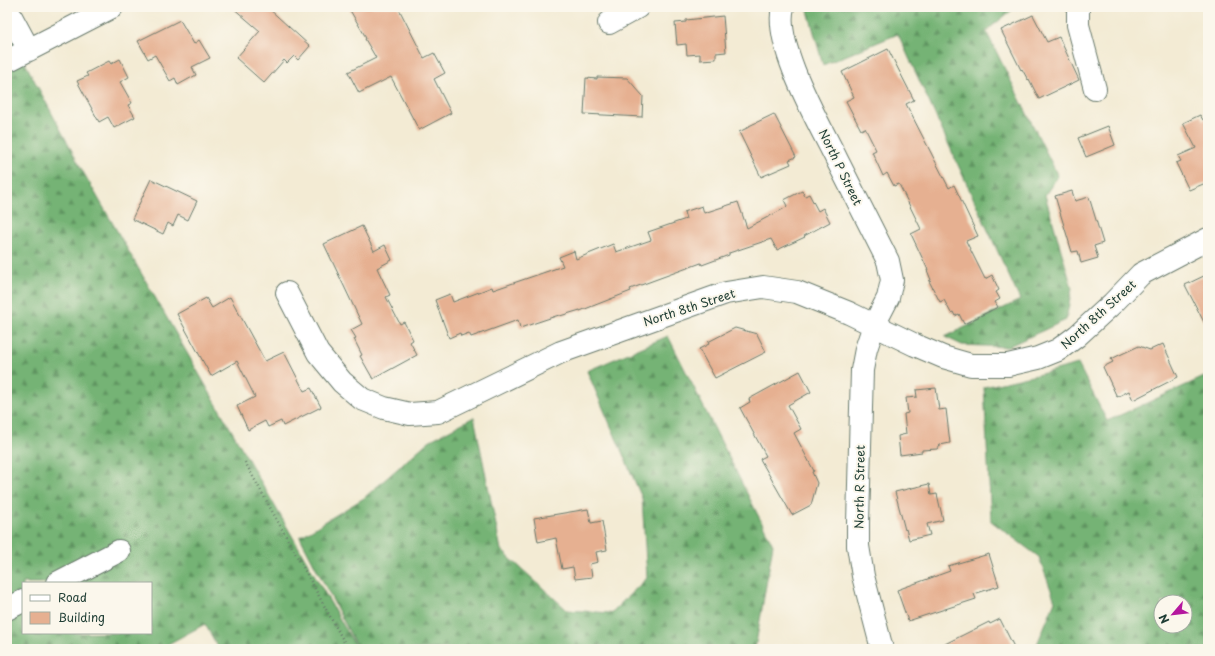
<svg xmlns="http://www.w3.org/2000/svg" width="1215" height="656" viewBox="0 0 1215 656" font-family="'Playpen Sans',sans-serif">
  <defs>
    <pattern id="forest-firs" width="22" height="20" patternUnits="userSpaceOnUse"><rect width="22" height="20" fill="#74b374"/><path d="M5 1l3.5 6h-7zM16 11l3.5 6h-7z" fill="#5f9360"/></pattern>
  </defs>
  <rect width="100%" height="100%" fill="#fbf7ec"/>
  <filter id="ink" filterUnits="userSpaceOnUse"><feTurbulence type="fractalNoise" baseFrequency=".025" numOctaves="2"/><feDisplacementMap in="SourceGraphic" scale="8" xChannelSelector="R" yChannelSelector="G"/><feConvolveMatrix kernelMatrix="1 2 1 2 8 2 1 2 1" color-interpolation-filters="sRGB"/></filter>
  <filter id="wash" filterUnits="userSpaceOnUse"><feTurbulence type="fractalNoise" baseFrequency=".012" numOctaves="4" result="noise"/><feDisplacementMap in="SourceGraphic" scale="16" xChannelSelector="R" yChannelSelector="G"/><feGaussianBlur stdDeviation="0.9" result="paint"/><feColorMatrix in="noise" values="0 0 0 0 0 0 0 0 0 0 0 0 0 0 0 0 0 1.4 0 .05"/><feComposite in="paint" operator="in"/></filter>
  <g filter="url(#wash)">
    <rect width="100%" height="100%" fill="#f3ebd4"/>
    <!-- forest -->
    <path fill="url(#forest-firs)" stroke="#4a7854" fill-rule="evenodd" d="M 807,7 L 1016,7 L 986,31 L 1058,176 L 1045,195 L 1072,288 L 1066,320 L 1007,347 L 962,345 L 945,337 L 1020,300 L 898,34 L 823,65 Z
      M 7,29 L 82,170 L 357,649 L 219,649 L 205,624 L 159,649 L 7,649 ZM 23,583 L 151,583 L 151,633 L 23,633 Z
      M 668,336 L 773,545 L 755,649 L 358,649 L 300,537 L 364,498 L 429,441 L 474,417 L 501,550 L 567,610 L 611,613 L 647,578 L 642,498 L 587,371 Z
      M 1078,364 L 1107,421 L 1204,377 L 1208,385 L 1208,649 L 1035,649 L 1055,601 L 1039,557 L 991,521 L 984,387 L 1045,373 ZM 1161,602 L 1185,602 L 1185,626 L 1161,626 Z"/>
    <g id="blocks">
      <!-- building -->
      <path fill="#e6b091" d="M 232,7 L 267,7 L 310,46 L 298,60 L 294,56 L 287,63 L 284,60 L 264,83 L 236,58 L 260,31 Z
        M 348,7 L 398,7 L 424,58 L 434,53 L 445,73 L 434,79 L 451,113 L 419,130 L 391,77 L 359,93 L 348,72 L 376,58 L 365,39 L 366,39 L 364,34 Z
        M 1033,15 L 1047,42 L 1059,37 L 1079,80 L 1039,99 L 1029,79 L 1028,80 L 1022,69 L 1021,70 L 1001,30 Z
        M 723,16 L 726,52 L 716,53 L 716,59 L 700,60 L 700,54 L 687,55 L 686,44 L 677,45 L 675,23 L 686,22 L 686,20 Z
        M 180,20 L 194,44 L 199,40 L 210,58 L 192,67 L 196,75 L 178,85 L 175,78 L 170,81 L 155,55 L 148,59 L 138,41 Z
        M 888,49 L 914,100 L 906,104 L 949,188 L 954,185 L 978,236 L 966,241 L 985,279 L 992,275 L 999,290 L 996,292 L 1000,299 L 995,302 L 998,307 L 964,324 L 959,314 L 955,316 L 953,312 L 951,313 L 944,300 L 940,302 L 929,281 L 931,280 L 927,270 L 928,270 L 911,234 L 921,229 L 899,184 L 894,186 L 887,173 L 883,176 L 872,152 L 876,150 L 865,128 L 861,130 L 846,101 L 854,97 L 842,72 Z
        M 120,59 L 129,77 L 120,82 L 132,103 L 128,105 L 135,117 L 114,128 L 108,117 L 99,122 L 77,81 L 88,76 L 86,73 L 109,61 L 111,64 Z
        M 597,77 L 627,78 L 643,96 L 642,117 L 584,114 L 586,78 L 597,79 Z
        M 774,114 L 796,157 L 789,160 L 791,164 L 761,177 L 739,132 L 749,127 L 749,126 Z
        M 1200,115 L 1203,120 L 1208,118 L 1208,182 L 1189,190 L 1176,163 L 1181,161 L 1178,156 L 1196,148 L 1183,123 Z
        M 1108,126 L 1115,145 L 1086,157 L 1078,138 Z
        M 151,179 L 197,201 L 188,220 L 178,215 L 173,226 L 168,223 L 163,234 L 132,219 Z
        M 802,191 L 805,196 L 809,194 L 818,211 L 823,208 L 830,222 L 804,236 L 805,237 L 777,250 L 771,239 L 729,253 L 729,255 L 702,265 L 701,263 L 630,289 L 631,291 L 580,311 L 580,310 L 560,316 L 559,315 L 520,328 L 518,320 L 471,337 L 469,333 L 461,336 L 460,333 L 449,338 L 435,300 L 450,294 L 453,302 L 492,287 L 493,290 L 563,266 L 559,257 L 574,251 L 576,259 L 613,244 L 616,252 L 651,240 L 648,232 L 686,219 L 684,212 L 702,206 L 704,213 L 738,202 L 747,228 L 785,208 L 787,206 L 784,200 Z
        M 1072,191 L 1075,201 L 1089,197 L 1103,243 L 1094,246 L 1098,258 L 1081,263 L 1078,251 L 1072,252 L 1055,196 Z
        M 362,226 L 374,251 L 385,245 L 392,260 L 377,268 L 390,295 L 386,297 L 400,324 L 404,322 L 413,340 L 410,342 L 417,355 L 373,379 L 360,356 L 362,355 L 354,339 L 356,338 L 351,330 L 362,324 L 324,244 Z
        M 1208,274 L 1208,330 L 1185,285 Z
        M 230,297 L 265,361 L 284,352 L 304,391 L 311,388 L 321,407 L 283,426 L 281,421 L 268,427 L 265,421 L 248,430 L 237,406 L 255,397 L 237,361 L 211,376 L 177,314 L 206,298 L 212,308 Z
        M 735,328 L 757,334 L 766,352 L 715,378 L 699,349 L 709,344 L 708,342 Z
        M 1163,344 L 1178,377 L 1133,400 L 1129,391 L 1117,397 L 1103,367 L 1113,362 L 1111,359 L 1139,346 L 1150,350 Z
        M 800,371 L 811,392 L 788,405 L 801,429 L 794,433 L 814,471 L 812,472 L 817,483 L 811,505 L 792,515 L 760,459 L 766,456 L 740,408 L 750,402 L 749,399 Z
        M 936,388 L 939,410 L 946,409 L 950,443 L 940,445 L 937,449 L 922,450 L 922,452 L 900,455 L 898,436 L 906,434 L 904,414 L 908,413 L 906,398 L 917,397 L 916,390 Z
        M 929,484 L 931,495 L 937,494 L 943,520 L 927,524 L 930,535 L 909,540 L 906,529 L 905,530 L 895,492 Z
        M 588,509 L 591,523 L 602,521 L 607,550 L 596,552 L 598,562 L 590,564 L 592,577 L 575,579 L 573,567 L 562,569 L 556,538 L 538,542 L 534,518 Z
        M 989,554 L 999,586 L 974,594 L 976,599 L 908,621 L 897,590 L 950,571 L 948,566 Z
        M 1000,619 L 1015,649 L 935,649 L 989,622 L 990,624 Z"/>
    </g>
  </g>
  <g filter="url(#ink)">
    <use href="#blocks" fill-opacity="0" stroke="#697a6c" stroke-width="1"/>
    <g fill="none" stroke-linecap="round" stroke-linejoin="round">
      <!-- minor casing -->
      <g stroke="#697a6c" stroke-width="24">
        <path id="minor" d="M 783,7 C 773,45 820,125 837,160 C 854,194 871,228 888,261 L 892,280 L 888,298 L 874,325 L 866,349 L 862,370 L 858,523 L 858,546 L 863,576 L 882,649
          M 1078,7 L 1078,25 L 1095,89
          M 7,9 L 29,50
          M 609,23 L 638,7
          M 11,59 L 112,7
          M 287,293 L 318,353 L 342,382 L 362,399 L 384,408 L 410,414 L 438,412 L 471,396 L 561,352 L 726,293 L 763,287 L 797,292 L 849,313 L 915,345 L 943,357 L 971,365 L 1008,365 L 1038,358 L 1058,350 L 1077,336 L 1113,303 L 1141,274 L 1208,239
          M 57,583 L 119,551
          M 7,609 L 23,601"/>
      </g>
      <!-- path -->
      <path stroke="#697a6c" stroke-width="2.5" stroke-dasharray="1 3" stroke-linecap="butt" d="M 245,462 L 348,649"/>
      <!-- minor -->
      <use href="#minor" stroke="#fff" stroke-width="22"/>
    </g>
  </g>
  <g text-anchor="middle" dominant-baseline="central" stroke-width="4" stroke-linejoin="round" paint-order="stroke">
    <!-- street labels -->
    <g font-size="12" fill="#1f3d34" stroke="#fbf7ec">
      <text transform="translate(841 167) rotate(64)">North P Street</text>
      <text transform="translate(689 307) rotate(-18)">North 8th Street</text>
      <text transform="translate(1098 314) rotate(-42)">North 8th Street</text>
      <text transform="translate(859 487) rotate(-89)">North R Street</text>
    </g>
  </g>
  <!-- margin -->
  <rect width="1215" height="656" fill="none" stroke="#fbf7ec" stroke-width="24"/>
  <!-- legend -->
  <rect x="22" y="582" width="130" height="52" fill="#fbf7ec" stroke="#a3ada2"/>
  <rect x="30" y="595" width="20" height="6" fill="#ffffff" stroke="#a3ada2"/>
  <text x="58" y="602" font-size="12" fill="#1f3d34">Road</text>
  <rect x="30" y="612" width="20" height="12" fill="#e6b091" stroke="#a3ada2"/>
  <text x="58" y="622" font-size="12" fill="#1f3d34">Building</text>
  <!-- north arrow -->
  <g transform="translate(1173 614) rotate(242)"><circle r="19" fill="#fbf7ec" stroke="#a3ada2"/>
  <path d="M0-3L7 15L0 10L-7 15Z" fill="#b5179e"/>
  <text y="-6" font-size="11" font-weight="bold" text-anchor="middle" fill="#1f3d34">N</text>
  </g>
</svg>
